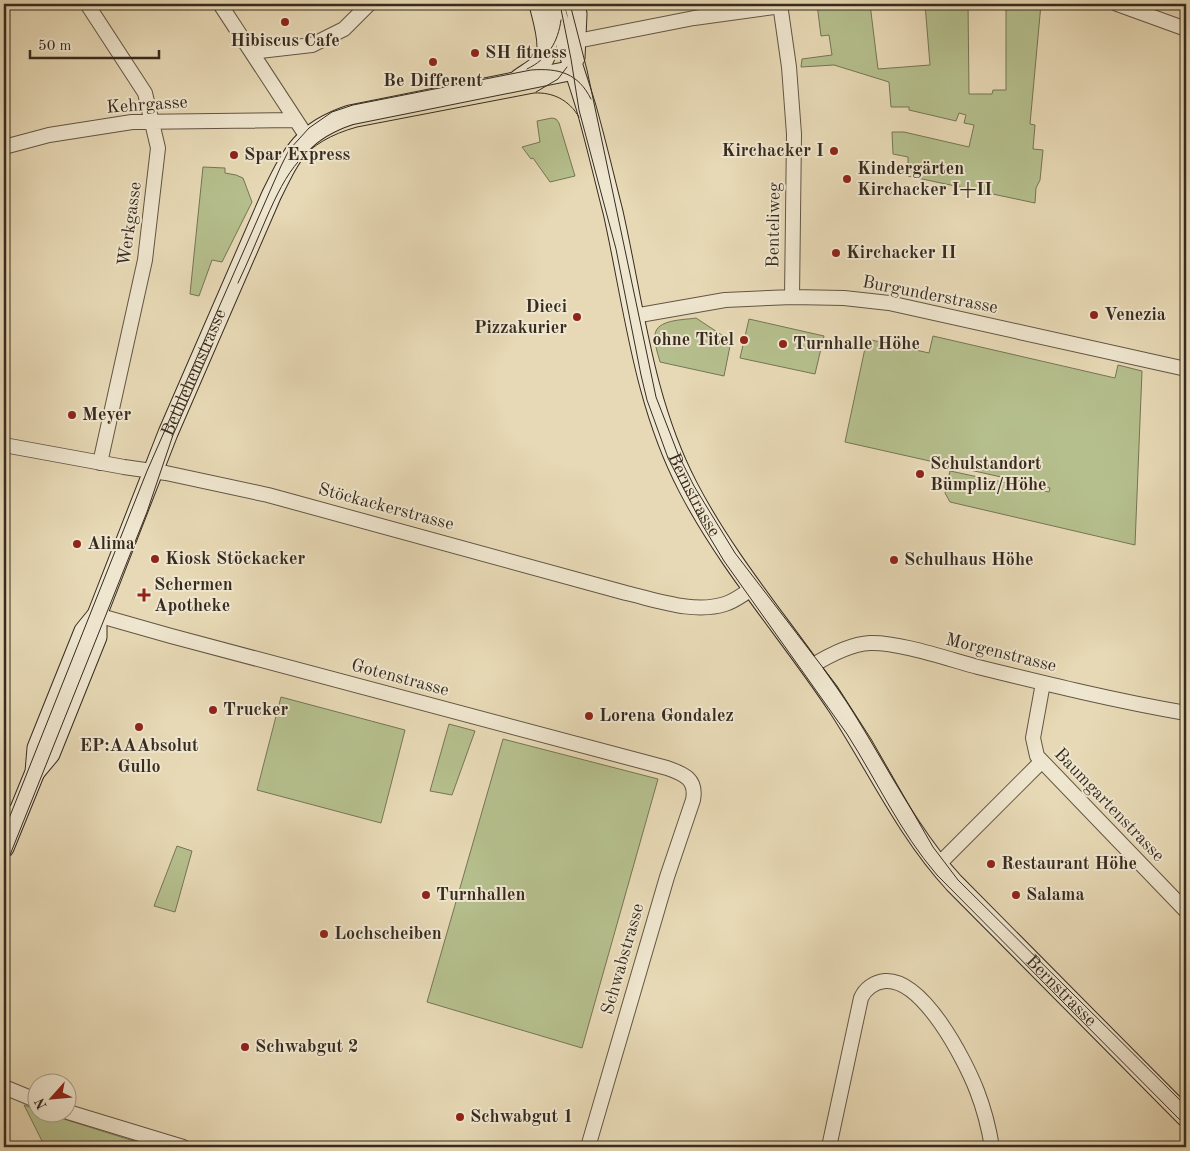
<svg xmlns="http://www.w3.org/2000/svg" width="1190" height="1151" viewBox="0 0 1190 1151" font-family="'Old Standard TT',serif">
  <rect width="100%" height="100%" fill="#e7d9b5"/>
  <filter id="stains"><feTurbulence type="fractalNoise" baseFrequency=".004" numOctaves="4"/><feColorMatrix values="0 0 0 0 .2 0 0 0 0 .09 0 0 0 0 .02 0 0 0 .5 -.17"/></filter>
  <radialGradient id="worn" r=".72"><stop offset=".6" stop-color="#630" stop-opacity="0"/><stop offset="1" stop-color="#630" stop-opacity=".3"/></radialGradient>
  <!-- green -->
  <path fill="#b5bf8d" stroke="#767556" d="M 817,4 L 870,4 L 878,69 L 930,65 L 925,4 L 968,4 L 969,94 L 992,94 L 993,90 L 1006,90 L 1006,4 L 1041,4 L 1030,124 L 1035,125 L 1033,149 L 1043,150 L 1040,180 L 1036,188 L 1035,203 L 908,176 L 908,157 L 893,154 L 892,132 L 904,132 L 969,147 L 974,125 L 964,123 L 966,115 L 959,113 L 956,121 L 909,110 L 909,107 L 891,107 L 889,82 L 834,65 L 801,67 L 802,59 L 832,55 L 829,35 L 821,36 Z
    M 552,118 L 556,119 L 559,123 L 575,176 L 550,182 L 533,158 L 531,159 L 522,147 L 540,142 L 537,121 Z
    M 203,167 L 225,168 L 225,173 L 236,175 L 243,178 L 252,202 L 222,262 L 212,260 L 199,296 L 190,294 Z
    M 696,318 L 731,341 L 724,376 L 660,362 C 658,354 654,343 655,335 C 656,319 685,320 696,318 Z
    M 749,319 L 824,336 L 815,374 L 740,358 Z
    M 933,336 L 1115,378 L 1118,365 L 1142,371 L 1135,545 L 950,502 L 945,493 L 950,471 L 1049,492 L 1050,488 L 845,442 L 867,339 L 929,353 Z
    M 281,697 L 405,730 L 381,823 L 257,790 Z
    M 449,724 L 475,731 L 452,795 L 430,791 Z
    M 503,739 L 658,779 L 582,1048 L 427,1002 Z
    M 177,846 L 192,851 L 175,912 L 154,906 Z
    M 24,1105 L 37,1110 L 38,1114 L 48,1114 L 153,1147 L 73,1147 L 69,1143 L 44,1145 Z"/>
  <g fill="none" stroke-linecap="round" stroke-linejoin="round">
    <!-- street casing -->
    <g stroke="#635644" stroke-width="16">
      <path id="street" d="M 87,4 L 145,93 L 158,148 L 145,260 L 100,463
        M 220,4 L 307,137
        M 780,4 L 789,67 L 794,134 L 792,297
        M 1117,4 L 1186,29
        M 577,41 L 694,18 L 781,6
        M 252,52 L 312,45 L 344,29 L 369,4
        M 4,147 L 49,135 L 132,122 L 296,120
        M 634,316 L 725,300 L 792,297 L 844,298 L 889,303 L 1186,369
        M 4,445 L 124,467 L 166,473 L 268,495 L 626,593 C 657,600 694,614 725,604 C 735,601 743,594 752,589
        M 97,615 L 171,636 L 667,768 C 684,774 697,779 693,800 L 667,877 L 588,1147
        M 810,667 C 826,657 851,644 870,643 C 899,642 948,659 978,667 C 1047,684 1116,701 1186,713
        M 1043,683 L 1033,738 L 1037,756 L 1186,911
        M 4,811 L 16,816
        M 938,865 L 1041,762
        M 4,1087 L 38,1101
        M 68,1112 L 183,1147
        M 829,1147 L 861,998 C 865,989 874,982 885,981 C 923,978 965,1060 977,1091 C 984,1109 989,1129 992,1147"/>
    </g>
    <!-- secondary casing -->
    <g stroke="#372b1f" stroke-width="21">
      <g id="secondary">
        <path id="s1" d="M 554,4 C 563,39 576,73 586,107 C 596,142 604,177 613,212 C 634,305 643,401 688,487 C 729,566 789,633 838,707 C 876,765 906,831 954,883 L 1186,1117"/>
        <path d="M 574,4 L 577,14 L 575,58"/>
        <path d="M 519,79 C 527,73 538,68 544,59 C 552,46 542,18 539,4"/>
        <path d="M 35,772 L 50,754 L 97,637 L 97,615"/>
        <path id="s2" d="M 4,848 L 35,772 L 37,748 L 41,738 L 84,631 L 97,615 L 168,433 L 271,196 C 292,153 302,131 350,115 L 574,70"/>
      </g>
    </g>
    <!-- street -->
    <use href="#street" stroke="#efe6cf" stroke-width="14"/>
    <!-- secondary -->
    <use href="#secondary" stroke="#efe6cf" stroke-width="19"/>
    <!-- tram -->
    <path stroke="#372b1f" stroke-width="1" d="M 560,4 L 571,59 L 579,110 L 616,249 L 641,375 L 647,400 L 668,458 L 703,526 L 724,561 L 847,734 C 877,781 900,832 937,875 L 1186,1126
      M 570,4 L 587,70 L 656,397 L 678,454 L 694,486 L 735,553 L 837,686 L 871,739 L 933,847 L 958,880 L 1186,1106
      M 527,69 C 548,59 558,42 561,20
      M 536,92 L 558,79 L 567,67
      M 238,283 C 248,262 257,240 266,219 C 287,171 303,142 357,127 L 534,93 C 553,92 569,100 579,117
      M 4,831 L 147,471 L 281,166 L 289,150 L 309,128 L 332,112 L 353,105 L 531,70 C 559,68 578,73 591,99
      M 4,870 L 147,512 L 173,435 L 213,343"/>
    <!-- rail -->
    <path stroke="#372b1f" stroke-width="4" stroke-dasharray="9 9" stroke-linecap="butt" d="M 1168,4 L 1186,11"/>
  </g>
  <!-- markers -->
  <g fill="#8f2418" stroke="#efe6cf" stroke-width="2">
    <circle cx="285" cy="22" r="5"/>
    <circle cx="475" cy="53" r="5"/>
    <circle cx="433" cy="62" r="5"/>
    <circle cx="834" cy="151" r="5"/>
    <circle cx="234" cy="155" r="5"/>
    <circle cx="847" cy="179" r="5"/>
    <circle cx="836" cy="253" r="5"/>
    <circle cx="1094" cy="315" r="5"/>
    <circle cx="577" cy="317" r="5"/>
    <circle cx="744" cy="340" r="5"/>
    <circle cx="783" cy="344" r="5"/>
    <circle cx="72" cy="415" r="5"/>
    <circle cx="920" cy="474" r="5"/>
    <circle cx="77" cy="544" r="5"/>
    <circle cx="155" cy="559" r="5"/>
    <circle cx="894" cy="560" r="5"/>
    <path d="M141.5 587.5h5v5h5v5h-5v5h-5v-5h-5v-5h5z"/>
    <circle cx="213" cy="710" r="5"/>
    <circle cx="589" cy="716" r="5"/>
    <circle cx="139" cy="727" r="5"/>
    <circle cx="991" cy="864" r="5"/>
    <circle cx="426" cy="895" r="5"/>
    <circle cx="1016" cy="895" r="5"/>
    <circle cx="324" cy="934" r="5"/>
    <circle cx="245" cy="1047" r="5"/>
    <circle cx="460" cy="1117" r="5"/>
  </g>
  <g text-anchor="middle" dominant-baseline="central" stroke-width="4" stroke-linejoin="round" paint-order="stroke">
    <!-- poi labels -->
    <g font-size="18" font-weight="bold" fill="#372b1f" stroke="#efe6cf" text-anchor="start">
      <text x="285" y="41" text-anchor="middle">Hibiscus Cafe</text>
      <text x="485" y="53">SH fitness</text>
      <text x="433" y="81" text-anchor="middle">Be Different</text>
      <text x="824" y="151" text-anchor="end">Kirchacker I</text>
      <text x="244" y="155">Spar Express</text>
      <text x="857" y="169">Kindergärten<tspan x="857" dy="21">Kirchacker I+II</tspan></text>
      <text x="846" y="253">Kirchacker II</text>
      <text x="567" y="307" text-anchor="end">Dieci<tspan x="567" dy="21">Pizzakurier</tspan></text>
      <text x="1104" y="315">Venezia</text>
      <text x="734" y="340" text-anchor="end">ohne Titel</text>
      <text x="793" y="344">Turnhalle Höhe</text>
      <text x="82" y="415">Meyer</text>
      <text x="930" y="464">Schulstandort<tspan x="930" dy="21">Bümpliz/Höhe</tspan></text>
      <text x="87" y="544">Alima</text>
      <text x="165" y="559">Kiosk Stöckacker</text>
      <text x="904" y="560">Schulhaus Höhe</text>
      <text x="154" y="585">Schermen<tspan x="154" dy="21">Apotheke</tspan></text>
      <text x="223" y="710">Trucker</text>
      <text x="599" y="716">Lorena Gondalez</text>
      <text x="139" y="746" text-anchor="middle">EP:AAAbsolut<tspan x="139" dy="21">Gullo</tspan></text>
      <text x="1001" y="864">Restaurant Höhe</text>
      <text x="436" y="895">Turnhallen</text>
      <text x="1026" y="895">Salama</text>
      <text x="334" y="934">Lochscheiben</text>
      <text x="255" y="1047">Schwabgut 2</text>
      <text x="470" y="1117">Schwabgut 1</text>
    </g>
    <!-- street labels -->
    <g font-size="18" fill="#372b1f" stroke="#efe6cf">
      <text transform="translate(147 105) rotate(-4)">Kehrgasse</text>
      <text transform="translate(130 224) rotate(-82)">Werkgasse</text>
      <text transform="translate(774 225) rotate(-89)">Benteliweg</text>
      <text transform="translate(930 295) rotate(11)">Burgunderstrasse</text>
      <text stroke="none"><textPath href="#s2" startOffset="514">Bethlehemstrasse</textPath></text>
      <text stroke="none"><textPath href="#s1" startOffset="512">Bernstrasse</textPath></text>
      <text transform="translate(386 507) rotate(15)">Stöckackerstrasse</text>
      <text transform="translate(1001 653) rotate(14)">Morgenstrasse</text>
      <text transform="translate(400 678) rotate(15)">Gotenstrasse</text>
      <text transform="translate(1109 805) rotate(46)">Baumgartenstrasse</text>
      <text transform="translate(623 959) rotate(-74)">Schwabstrasse</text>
      <text stroke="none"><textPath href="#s1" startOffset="1132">Bernstrasse</textPath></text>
    </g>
  </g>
  <!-- margin -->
  <rect width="1190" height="1151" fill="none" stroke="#e7d9b5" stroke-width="20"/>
  <rect x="5" y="5" width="1180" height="1141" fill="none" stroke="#372b1f" stroke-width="2.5"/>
  <rect x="10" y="10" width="1170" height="1131" fill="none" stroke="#372b1f"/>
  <!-- north arrow -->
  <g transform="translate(52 1098) rotate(243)"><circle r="24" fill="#efe6cf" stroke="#a59b89"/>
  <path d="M0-4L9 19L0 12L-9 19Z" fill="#8f2418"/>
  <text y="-8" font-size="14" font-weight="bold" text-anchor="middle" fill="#372b1f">N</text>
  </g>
  <!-- scale -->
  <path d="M30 50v8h129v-8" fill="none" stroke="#372b1f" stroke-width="2.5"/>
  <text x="38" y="50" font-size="15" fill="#372b1f" stroke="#efe6cf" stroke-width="4" paint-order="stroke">50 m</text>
  <rect width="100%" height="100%" filter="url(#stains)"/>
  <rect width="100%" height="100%" fill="url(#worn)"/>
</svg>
